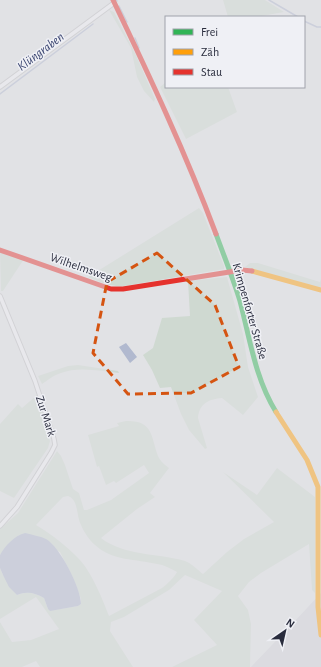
<svg xmlns="http://www.w3.org/2000/svg" width="321" height="667" viewBox="0 0 321 667" font-family="'Alegreya Sans',sans-serif">
  <rect width="100%" height="100%" fill="#e1e2e5"/>
  <!-- built -->
  <path fill="#d2d3d9" d="M 321,593 L 321,667 L 251,667 L 294,622 Z"/>
  <!-- green -->
  <path fill="#cfd9d1" fill-rule="evenodd" d="M 223,0 L 265,0 L 284,12 L 256,17 L 228,17 Z
    M 109,10 L 114,12 L 136,55 L 155,99 L 154,102 L 144,91 L 137,77 L 131,48 Z
    M 166,82 L 166,87 L 228,87 L 237,112 L 186,139 L 160,87 Z
    M 199,208 L 203,213 L 224,266 L 224,269 L 124,286 C 111,287 100,282 88,277 Z
    M 0,251 L 24,259 L 3,291 L 1,291 Z
    M 250,263 L 258,263 L 320,282 L 321,279 L 321,288 L 245,267 Z
    M 227,277 L 243,334 L 248,367 L 258,397 L 243,415 L 222,398 C 210,399 199,403 198,418 L 207,448 L 205,449 L 189,430 L 181,414 L 171,387 L 160,388 L 152,370 L 143,355 L 153,348 L 162,318 L 190,316 L 188,281 Z
    M 78,365 L 118,371 L 119,373 C 101,371 78,366 61,373 C 54,375 48,380 42,384 L 38,376 L 68,366 Z
    M 37,395 L 50,434 L 48,435 L 50,441 L 48,448 L 14,498 L 0,491 L 0,424 L 18,404 L 22,408 Z
    M 126,421 C 153,420 151,436 158,456 C 160,461 165,465 169,468 L 150,493 L 155,497 L 137,509 L 101,538 C 124,556 158,553 185,561 C 191,563 198,570 203,574 L 227,552 L 244,539 L 274,522 L 223,472 L 257,495 L 277,468 L 315,497 L 315,593 L 312,590 L 309,544 L 261,573 L 249,582 L 238,596 L 248,610 L 251,624 L 250,667 L 172,667 L 217,645 L 194,620 L 222,591 L 185,575 L 169,590 L 124,617 L 111,622 L 110,631 L 133,667 L 40,667 L 36,661 L 22,667 L 0,667 L 0,622 L 12,642 L 31,640 L 59,629 L 36,597 L 0,619 L 0,568 L 3,575 L 17,595 C 27,591 35,593 44,598 L 48,609 L 54,610 L 78,606 L 81,604 L 81,599 L 73,578 L 60,552 L 19,535 L 0,555 L 0,529 L 18,513 L 57,451 L 61,456 L 65,465 L 73,489 L 79,493 L 84,510 L 87,510 L 111,500 L 149,473 L 144,465 L 116,483 L 114,481 L 106,485 L 99,466 L 97,467 L 88,435 L 119,426 L 117,423 ZM 68,496 C 79,500 76,516 81,525 C 84,532 89,540 95,545 C 112,561 136,559 157,564 C 164,565 170,568 177,572 C 173,579 168,583 162,588 L 109,616 C 103,600 91,571 79,559 C 67,546 51,534 36,525 L 63,497 Z"/>
  <!-- water -->
  <path fill="#b1b9cf" d="M 126,343 L 137,357 L 130,363 L 119,347 Z
    M 25,533 C 32,535 40,536 46,539 C 60,547 81,588 81,604 L 78,606 L 50,611 L 48,609 L 44,598 C 35,593 27,591 17,595 L 9,587 L 3,575 L 0,568 L 0,555 C 5,546 15,535 25,533 Z"/>
  <g fill="none" stroke-linecap="round" stroke-linejoin="round">
    <!-- stream -->
    <path stroke="#b1b9cf" stroke-width="1.5" d="M 116,0 L 117,1
      M 269,0 L 298,17
      M 119,6 L 127,22
      M 304,21 L 317,27 L 321,27
      M 135,38 L 139,48
      M 0,94 L 93,24"/>
    <!-- street casing -->
    <g stroke="#bebfc2" stroke-width="5.5">
      <path id="street" d="M 0,87 L 114,3
        M 0,296 L 35,381 L 54,439 L 55,445 L 51,453 L 17,507 L 0,526"/>
    </g>
    <!-- street -->
    <use href="#street" stroke="#f0f0f3" stroke-width="3.5"/>
    <!-- fast -->
    <path stroke="#30b455" stroke-width="5" d="M 216,234 C 224,256 233,278 240,301 C 250,339 255,378 276,412"/>
    <!-- slow -->
    <path stroke="#ff9f0a" stroke-width="5" d="M 252,271 L 321,290
      M 276,412 L 307,460 L 318,487 L 318,607 L 321,635"/>
    <!-- jam -->
    <path stroke="#e5322d" stroke-width="5" d="M 113,0 C 150,77 186,154 216,234
      M 0,250 L 111,289 L 123,289 L 242,270 L 252,271"/>
  </g>
  <!-- marked area -->
  <path d="M0 0H321V667H0ZM 157,253 L 215,305 L 239,367 L 191,393 L 128,394 L 93,353 L 107,282 Z" fill="#e1e2e5" fill-opacity=".55" fill-rule="evenodd"/>
  <path fill="none" stroke="#d55411" stroke-width="3" stroke-dasharray="8 5" stroke-linejoin="round" d="M 157,253 L 215,305 L 239,367 L 191,393 L 128,394 L 93,353 L 107,282 Z"/>
  <g text-anchor="middle" dominant-baseline="central" stroke-width="3" stroke-linejoin="round" paint-order="stroke">
    <!-- street labels -->
    <g font-size="12" fill="#292c3d" stroke="#eff0f5">
      <text transform="translate(81 267) rotate(19)">Wilhelmsweg</text>
      <text transform="translate(250 311) rotate(74)">Krimpenforter Straße</text>
      <text transform="translate(46 416) rotate(72)">Zur Mark</text>
    </g>
    <!-- water labels -->
    <g font-size="13" font-style="italic" fill="#37426e" stroke="#eff0f5">
      <text transform="translate(41 52) rotate(-37)">Klüngraben</text>
    </g>
  </g>
  <!-- legend -->
  <rect x="165" y="16" width="140" height="72" fill="#eff0f5" stroke="#a0a2ab"/>
  <rect x="173" y="29" width="20" height="6" fill="#30b455" stroke="#a0a2ab"/>
  <text x="201" y="36" font-size="12" fill="#292c3d">Frei</text>
  <rect x="173" y="49" width="20" height="6" fill="#ff9f0a" stroke="#a0a2ab"/>
  <text x="201" y="56" font-size="12" fill="#292c3d">Zäh</text>
  <rect x="173" y="69" width="20" height="6" fill="#e5322d" stroke="#a0a2ab"/>
  <text x="201" y="76" font-size="12" fill="#292c3d">Stau</text>
  <!-- north arrow -->
  <g transform="translate(285 631) rotate(34)" stroke="#eff0f5" stroke-width="3" paint-order="stroke">
  <path d="M0-3L7 15L0 10L-7 15Z" fill="#292c3d"/>
  <text y="-6" font-size="11" font-weight="bold" text-anchor="middle" fill="#292c3d">N</text>
  </g>
</svg>
